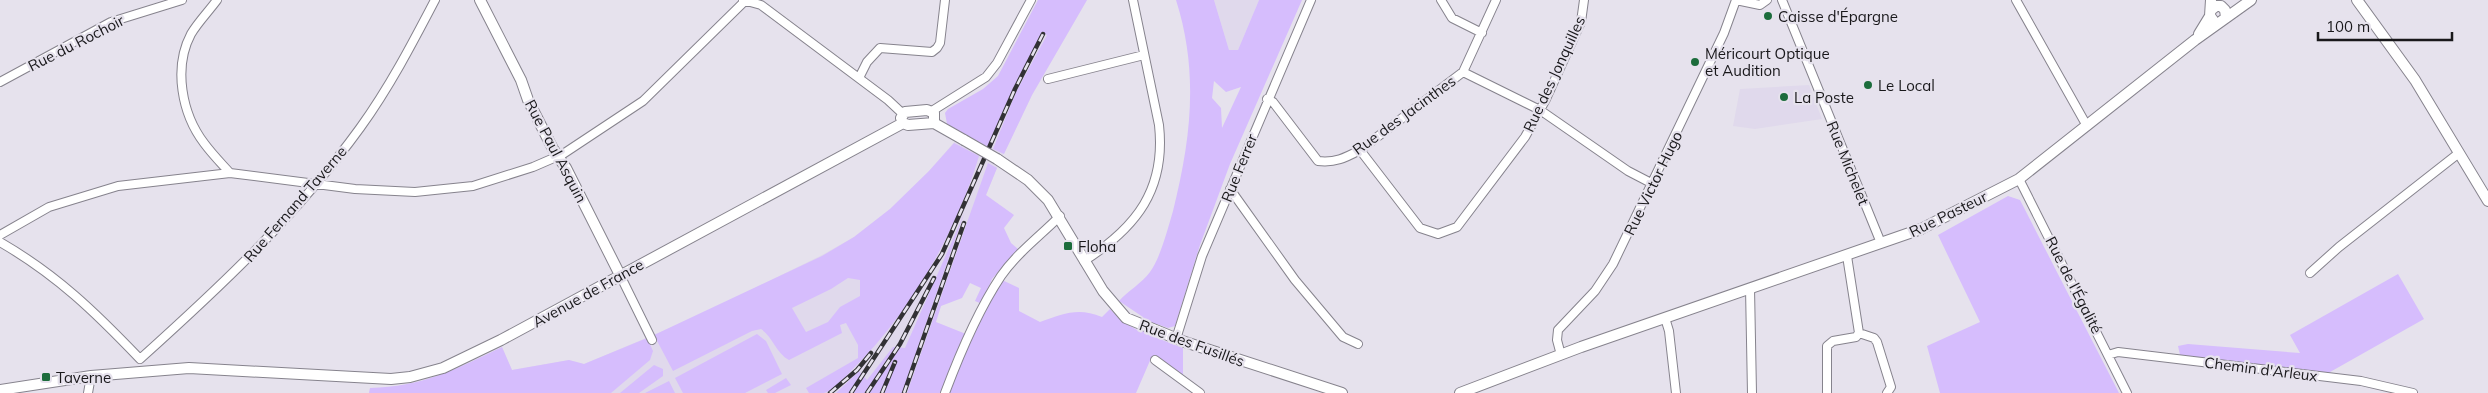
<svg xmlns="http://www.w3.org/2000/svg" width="2488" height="393" viewBox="0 0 2488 393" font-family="Mulish,sans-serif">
  <rect width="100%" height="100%" fill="#e6e2ed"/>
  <!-- built -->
  <path fill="#e0d9ec" d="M 1038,0 L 1087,0 L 1032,95 L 997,168 L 941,306 L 909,393 L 369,393 L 370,388 L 392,388 L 416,383 L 447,374 L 502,347 L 512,370 L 569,360 L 584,364 L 694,318 L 822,255 L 854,237 L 890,209 L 929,171 L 963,132 L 998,76 Z
    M 1214,0 L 1259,0 L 1238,50 L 1229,50 Z
    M 1809,85 L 1822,119 L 1755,129 L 1733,126 L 1740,89 Z"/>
  <!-- green -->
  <path fill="#d6bdfd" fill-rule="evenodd" d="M 1038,0 L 1087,0 L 1032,95 L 1004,154 L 993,149 L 1016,92 L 1047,35 L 1042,33 L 1006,104 L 988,147 L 947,124 L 945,113 L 948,109 L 983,89 L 998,76 Z
    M 1176,0 L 1214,0 L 1229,50 L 1238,50 L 1259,0 L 1302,0 L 1230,164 L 1200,245 L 1175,326 L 1168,328 L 1157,324 L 1152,336 L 1183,348 L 1183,375 L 1160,358 L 1152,356 L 1136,393 L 948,393 L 972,336 L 1002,280 L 1019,288 L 1019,311 L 1040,322 C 1063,314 1078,307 1102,317 L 1110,309 L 1121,321 L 1139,331 L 1143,317 L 1119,301 C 1128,291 1142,283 1150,272 C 1160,259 1168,228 1173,211 C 1191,139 1199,72 1176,0 ZM 1214,81 L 1226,92 L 1241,87 L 1222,128 L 1221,108 L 1212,98 Z
    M 954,143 L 979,156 C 956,234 909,314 851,371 C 845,378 833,391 824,393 C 820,393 814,393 809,393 L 806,388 L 858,358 L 858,345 L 846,323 L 840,325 L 842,333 L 789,360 C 776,353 773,337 761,329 L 752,331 L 673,371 L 654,335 L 822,256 L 854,237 L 890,209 L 929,171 ZM 848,278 L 860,280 L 860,296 L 840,307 L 828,322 L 806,332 L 792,308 L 831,289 Z
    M 988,163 L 997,168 L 986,195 L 1014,215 L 1004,228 L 1011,243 L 1018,249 L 992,279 L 982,304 L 975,301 L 981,288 L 970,283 L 962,298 L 941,306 L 936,322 L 966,334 L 954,357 L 941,393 L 907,393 Z
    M 2008,196 L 2020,200 L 2119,393 L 1940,393 L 1927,346 L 1980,322 L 1938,235 Z
    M 964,214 L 902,393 L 836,393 L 859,371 L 867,380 L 893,347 L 905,348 Z
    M 2398,274 L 2424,319 L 2323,376 L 2181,359 L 2178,346 L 2188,344 L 2300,353 L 2290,335 Z
    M 757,334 L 766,341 L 782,374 L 745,393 L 683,393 L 675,378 Z
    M 647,338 L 653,351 L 650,360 L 611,393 L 369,393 L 370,388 C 421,387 457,369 502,347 L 512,370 L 569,360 L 584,364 Z
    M 654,365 L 663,369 L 663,376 L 639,393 L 620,393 Z
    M 786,378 L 791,385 L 775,393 L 768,393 L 766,390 Z
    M 669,381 L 675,393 L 645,393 Z"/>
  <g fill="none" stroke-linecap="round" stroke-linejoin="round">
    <!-- minor casing -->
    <g stroke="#86838d" stroke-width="10">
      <path id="minor" d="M 217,0 C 209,11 198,22 191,34 C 173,68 182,114 204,143 C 212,154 221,163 230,173
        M 743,0 L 761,5 L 888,100 L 903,114
        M 1441,0 L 1452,18 L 1482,33
        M 1736,0 L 1760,5 L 1767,0
        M 1782,0 L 1881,243
        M 2016,0 L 2087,126
        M 1463,72 L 1540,110 L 1628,171 L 1653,184
        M 859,78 L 867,62 L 880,48 L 932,52 L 937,48 L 940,43 L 945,0
        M 1048,79 L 1144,55
        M 0,82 L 111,22 L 182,0
        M 1267,99 L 1273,102 L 1318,161 C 1335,163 1345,158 1360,150 L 1463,72 L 1496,0
        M 932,111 L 986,77 L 997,63 L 1031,0
        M 1360,150 L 1420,228 L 1438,234 L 1457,227 L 1525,137 L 1546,99 L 1581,22 L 1584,0
        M 2019,179 L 2127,393
        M 1230,189 L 1295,280 L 1343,337 L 1358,344
        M 0,235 L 49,207 L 118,186 L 230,173 L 355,189 L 415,192 L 473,186 L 533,167 L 563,154 L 643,101 L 746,0
        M 0,242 C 57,275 95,312 140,359
        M 1847,256 L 1859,333
        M 1084,261 C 1137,227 1166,189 1159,125 L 1133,0
        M 2310,273 L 2339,247 L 2459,153
        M 620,275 L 652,340
        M 1750,288 L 1752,393
        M 1665,318 L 1669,331 L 1676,393
        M 1859,333 L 1874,338 L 1877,342 L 1891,387 L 1887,393
        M 1176,339 L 1202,256 L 1311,0
        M 1561,355 L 1557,340 L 1558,330 L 1595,291 L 1613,264 L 1724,33 L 1736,0
        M 2108,355 L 2118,352 L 2361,381 L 2413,393
        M 140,359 C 220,287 297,215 360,128 C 389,88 412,44 435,0
        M 1155,360 L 1200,393
        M 88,393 L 91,376
        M 945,393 C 960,353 977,312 1001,276 C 1017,253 1040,236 1060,216
        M 1827,393 L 1827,346 L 1833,341 L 1856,337 L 1859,333"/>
    </g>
    <!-- tertiary casing -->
    <g stroke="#86838d" stroke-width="12">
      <path id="tertiary" d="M 480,0 L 521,80 L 528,100 L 553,149 L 566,168 L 620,275
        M 2211,0 L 2210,16 L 2213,20
        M 2357,0 L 2415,80 L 2488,201
        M 2211,10 L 2216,6 L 2221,6 L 2225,10 L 2226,17
        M 2199,34 L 2210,16
        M 903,123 L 901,118 L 905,112 L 927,110 L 934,113 L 934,123
        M 903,123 L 908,125 L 934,123
        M 934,123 L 964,140
        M 997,159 L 1028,180 L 1048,200 L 1103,291 L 1126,318 L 1185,342 L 1342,393
        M 0,390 L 91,376 L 189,368 L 391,379 L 410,377 L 443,368 L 501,340 L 903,123
        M 1460,393 L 1581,347 L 1921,229 L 2019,179 L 2195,40 L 2251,0"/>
    </g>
    <!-- minor -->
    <use href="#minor" stroke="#fff" stroke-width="8"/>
    <!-- tertiary -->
    <use href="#tertiary" stroke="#fff" stroke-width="10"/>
    <!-- rail casing -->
    <g stroke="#323135" stroke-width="4.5">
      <path id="rail" d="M 830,393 L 857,370 L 871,353
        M 851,393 L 942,254 L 1015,89 L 1043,34
        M 867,393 L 900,344 L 934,278
        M 882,393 L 895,362
        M 904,393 L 964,223"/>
    </g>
    <!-- rail -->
    <use href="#rail" stroke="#e6e2ed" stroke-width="2.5" stroke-dasharray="8" stroke-linecap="butt"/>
    <!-- tertiary-bridge casing -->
    <g stroke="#86838d" stroke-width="12" stroke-linecap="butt">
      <path id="tertiary-bridge" d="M 964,140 L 997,159"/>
    </g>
    <!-- tertiary-bridge -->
    <use href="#tertiary-bridge" stroke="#fff" stroke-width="10"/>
  </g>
  <!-- markers -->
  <g fill="#1c6c3c" stroke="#e6e2ed" stroke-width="2">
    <circle cx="1768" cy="16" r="5"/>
    <circle cx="1695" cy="62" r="5"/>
    <circle cx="1868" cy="85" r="5"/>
    <circle cx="1784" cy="97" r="5"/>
    <rect x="1063" y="241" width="10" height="10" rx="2.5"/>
    <rect x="41" y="372" width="10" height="10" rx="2.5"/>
  </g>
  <g text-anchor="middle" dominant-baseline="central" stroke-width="4.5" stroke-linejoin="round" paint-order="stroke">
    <!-- poi labels -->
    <g font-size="15" fill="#19181b" stroke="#e6e2ed" text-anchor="start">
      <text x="1778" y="16">Caisse d'Épargne</text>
      <text x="1705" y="53">Méricourt Optique<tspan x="1705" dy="17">et Audition</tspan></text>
      <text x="1878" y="85">Le Local</text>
      <text x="1794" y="97">La Poste</text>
      <text x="1078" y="246">Floha</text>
      <text x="56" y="377">Taverne</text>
    </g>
    <!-- street labels -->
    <g font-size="15" fill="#19181b" stroke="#e6e2ed">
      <text transform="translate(76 43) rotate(-27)">Rue du Rochoir</text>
      <text transform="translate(1554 74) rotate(-65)">Rue des Jonquilles</text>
      <text transform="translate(1404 115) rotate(-36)">Rue des Jacinthes</text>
      <text transform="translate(556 151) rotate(62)">Rue Paul Asquin</text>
      <text transform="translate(1848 163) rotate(68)">Rue Michelet</text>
      <text transform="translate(1239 168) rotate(-68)">Rue Ferrer</text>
      <text transform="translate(1653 183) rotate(-64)">Rue Victor Hugo</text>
      <text transform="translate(295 204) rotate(-49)">Rue Fernand Taverne</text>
      <text transform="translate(1948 214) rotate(-26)">Rue Pasteur</text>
      <text transform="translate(2074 285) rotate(63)">Rue de l'Égalité</text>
      <text transform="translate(588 293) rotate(-29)">Avenue de France</text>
      <text transform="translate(1192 343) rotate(20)">Rue des Fusillés</text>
      <text transform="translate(2261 369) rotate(7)">Chemin d'Arleux</text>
    </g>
  </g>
  <!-- scale -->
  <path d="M2318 32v8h134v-8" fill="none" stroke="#19181b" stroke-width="2.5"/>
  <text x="2326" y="32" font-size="15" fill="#19181b" stroke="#e6e2ed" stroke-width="4" paint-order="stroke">100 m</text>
</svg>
